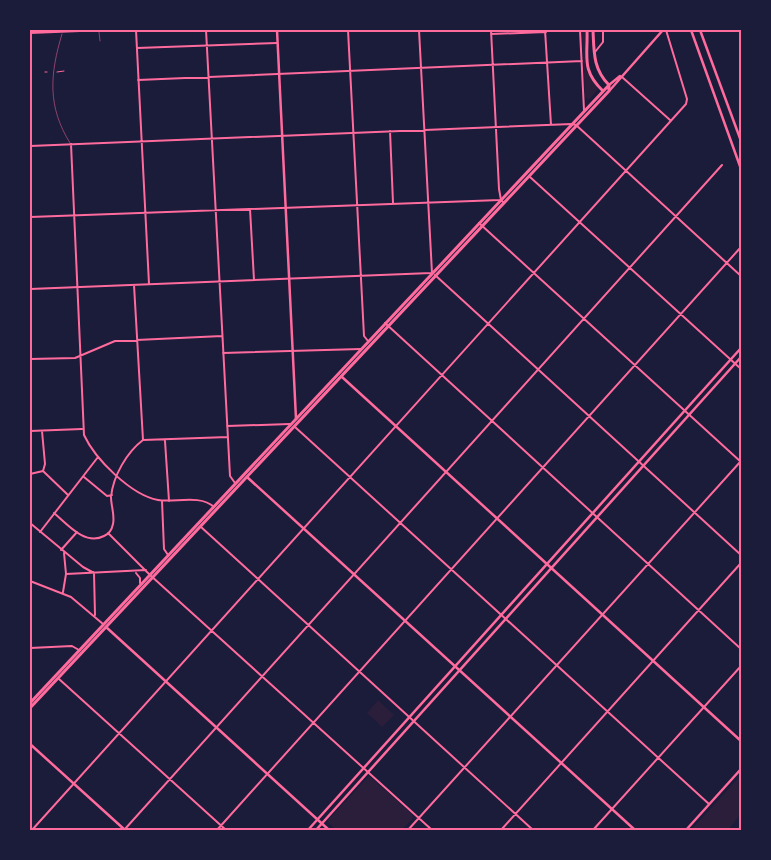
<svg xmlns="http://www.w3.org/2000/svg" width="771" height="860" viewBox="0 0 771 860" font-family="Inter,sans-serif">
  <rect width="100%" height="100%" fill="#1b1b3a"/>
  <!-- green -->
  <path fill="#2a1e3b" d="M 582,30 L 585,30 L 585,68 L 598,89 L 589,100 L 585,97 Z
    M 378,700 L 394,715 L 382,727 L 367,713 Z
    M 741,775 L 741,814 L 728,830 L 691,830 Z
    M 369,776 L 412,814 L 413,818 L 402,830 L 336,830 L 328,822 L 328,820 Z"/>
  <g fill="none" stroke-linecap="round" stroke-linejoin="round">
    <!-- service -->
    <path stroke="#ff6b9d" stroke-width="0.5" d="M 99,32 L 100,41
      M 62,34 C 50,74 47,106 70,143"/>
    <!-- pedestrian -->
    <path stroke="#ff6b9d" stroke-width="1" d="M 45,72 L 47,72
      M 57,72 L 64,71"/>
    <!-- minor -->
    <path stroke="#ff6b9d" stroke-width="2" d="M 136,30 L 149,284
      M 206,30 L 230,476 L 235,483
      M 348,30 L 364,336 L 368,341
      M 419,30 L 432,273
      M 491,30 L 499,189 L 501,200 L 504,203
      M 545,30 L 551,125
      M 580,30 L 584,110
      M 30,33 L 105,30
      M 491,34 L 546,32
      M 137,48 L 277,43
      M 595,52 L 603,42 L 603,30
      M 622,77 L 670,120
      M 138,80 L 582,61
      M 390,131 L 393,203
      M 71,144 L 84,435 C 95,459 131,495 158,500 C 174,503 200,494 214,507
      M 30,146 L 572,124 L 576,125 L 741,276
      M 530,177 L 741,369
      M 250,209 L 254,280
      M 30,217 L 500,200
      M 479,223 L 741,462
      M 435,275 L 741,555
      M 134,285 L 143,440
      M 30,289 L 431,273
      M 385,323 L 741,649
      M 223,353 L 361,349
      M 30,359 L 75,358 L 115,341 L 222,336
      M 227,426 L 290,424
      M 295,427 L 709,804
      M 30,431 L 82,429
      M 42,431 L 45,464 L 43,471
      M 143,440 L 228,437
      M 165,441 L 169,501
      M 43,471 L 68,495
      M 30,474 L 43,471
      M 84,477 L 107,496 L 112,495
      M 162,501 L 164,549 L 168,555
      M 54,513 C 67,524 85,546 104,536 C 109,534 112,529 113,524 C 115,515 111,506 111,497 C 113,476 127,452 143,440
      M 30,523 L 83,567 L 94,573
      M 201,527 L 533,830
      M 40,532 L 98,457
      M 108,533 L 150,575 L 432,830
      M 61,550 L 77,532
      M 94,573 L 95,615
      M 136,573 L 140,578 L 140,583
      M 66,574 L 146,570
      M 30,581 L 71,597 L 103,624
      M 63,592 L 66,574 L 64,553
      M 30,648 L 72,646 L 79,650
      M 59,679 L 226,830
      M 125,829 L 722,165
      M 32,830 L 686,104 L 687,99 L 666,30
      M 217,830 L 741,247
      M 408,830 L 741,461
      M 501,830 L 741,563
      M 593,830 L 741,666"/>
    <!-- tertiary -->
    <path stroke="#ff6b9d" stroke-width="2.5" d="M 277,30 L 296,419
      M 247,477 L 635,830
      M 106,627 L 329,830
      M 686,830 L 741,769"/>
    <!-- secondary -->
    <path stroke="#ff6b9d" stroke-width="2.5" d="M 691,30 L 741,169
      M 700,30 L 741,141
      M 609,85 L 620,76
      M 610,90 L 663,30
      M 342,377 L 741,741
      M 30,744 L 125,830
      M 308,830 L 741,348
      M 316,830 L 741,357"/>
    <!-- primary -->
    <path stroke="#ff6b9d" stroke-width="3" d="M 587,30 C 588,57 581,70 603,91
      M 593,30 C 594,52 593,69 609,85 L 609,91
      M 30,703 L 609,85
      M 30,708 L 609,91"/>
  </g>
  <!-- border -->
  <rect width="771" height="860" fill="none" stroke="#1b1b3a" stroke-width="62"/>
  <rect x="31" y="31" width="709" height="798" fill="none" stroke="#ff6b9d" stroke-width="2"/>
</svg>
